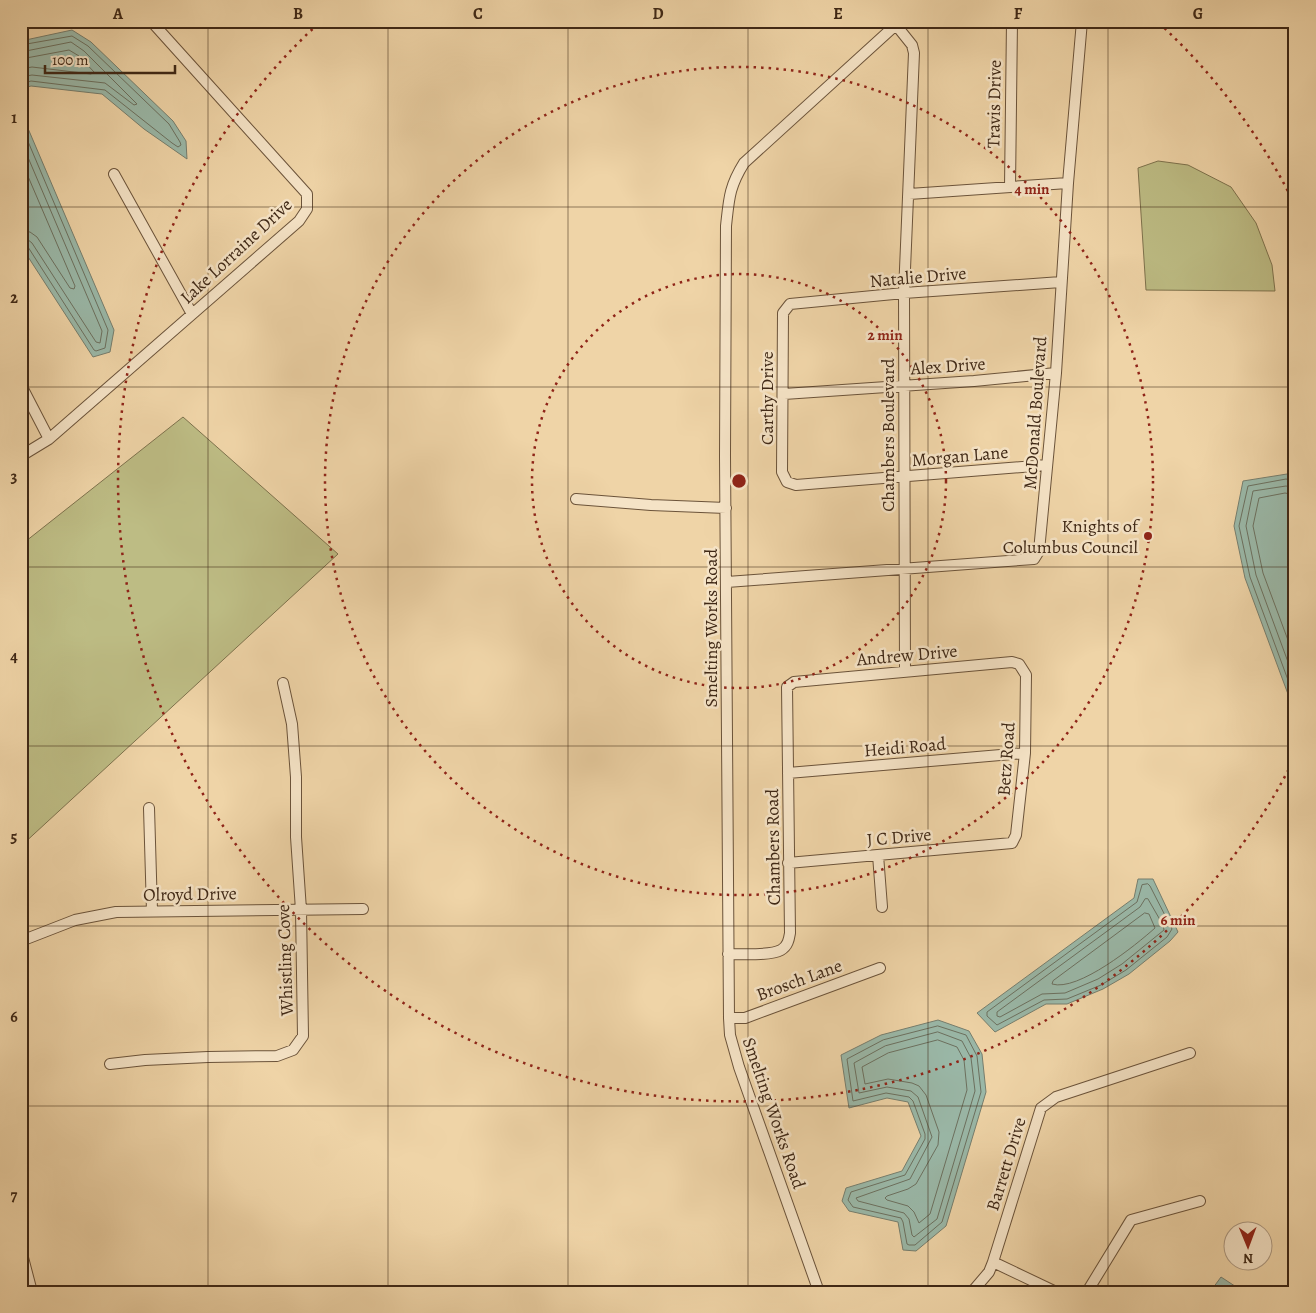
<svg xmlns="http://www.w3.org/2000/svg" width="1316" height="1313" viewBox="0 0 1316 1313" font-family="Alegreya,serif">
  <rect width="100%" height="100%" fill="#efd4a7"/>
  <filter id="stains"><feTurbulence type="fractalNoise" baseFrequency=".004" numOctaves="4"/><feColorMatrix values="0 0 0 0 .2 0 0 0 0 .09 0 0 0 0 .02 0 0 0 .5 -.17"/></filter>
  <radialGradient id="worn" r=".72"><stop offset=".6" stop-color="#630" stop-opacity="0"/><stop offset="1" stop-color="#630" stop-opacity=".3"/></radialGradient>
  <!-- green -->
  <path fill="#bdbc84" stroke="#7e724d" d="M 1158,161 L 1188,165 L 1231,187 L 1256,223 L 1272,265 L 1275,291 L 1146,290 L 1138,168 Z
    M 183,417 L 338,554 L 21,846 L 21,545 Z"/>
  <!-- water -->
  <path fill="#9ab8a8" stroke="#767e6e" d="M 72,30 L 91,42 L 173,121 L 186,141 L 187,159 L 144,129 L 102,94 L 31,86 L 21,89 L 21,41 Z
    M 21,112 L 114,330 L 110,352 L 93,357 L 21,246 Z
    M 1287,474 L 1295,477 L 1295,713 L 1245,578 L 1234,526 L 1243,481 Z
    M 1138,879 L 1153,879 L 1178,932 L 1170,941 L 1129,974 L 1103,989 L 1067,1004 L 1046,1004 L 995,1032 L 977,1013 L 1134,898 Z
    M 938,1020 L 969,1031 L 982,1054 L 986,1092 L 946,1226 L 916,1251 L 903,1250 L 898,1222 L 849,1211 L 842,1201 L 846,1188 L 902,1171 L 921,1136 L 908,1102 L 887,1098 L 849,1108 L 841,1055 L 881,1035 Z
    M 1221,1277 L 1244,1292 L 1210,1292 Z"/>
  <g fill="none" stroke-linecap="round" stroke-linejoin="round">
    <!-- shore -->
    <path stroke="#6c705f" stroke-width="1" d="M 21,45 L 72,36 L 88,46 L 169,124 L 180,142 L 181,145 L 178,147 L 172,143 L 105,90 L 31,81 L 21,84
      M 21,52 L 71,42 L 84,51 L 137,104 L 134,105 L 105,83 L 32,75 L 21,77
      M 21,59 L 69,50 L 79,56 L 94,72 L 91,74 L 32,67 L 21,69
      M 21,125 L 108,330 L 105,348 L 96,351 L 94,350 L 28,247 L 21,245
      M 21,141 L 102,331 L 100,343 L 96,342 L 32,243 L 27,239 L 21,238
      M 21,160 L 75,286 L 74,289 L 70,288 L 37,237 L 30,232 L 21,231
      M 1295,481 L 1286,479 L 1248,486 L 1239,526 L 1250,577 L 1295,699
      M 1295,488 L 1286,486 L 1253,491 L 1246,526 L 1256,575 L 1295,681
      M 1295,495 L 1285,493 L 1259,498 L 1253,526 L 1263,573 L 1295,659
      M 1148,884 L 1150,886 L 1172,929 L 1167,937 L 1126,970 L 1101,985 L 1067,999 L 1044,1000 L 997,1025 L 987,1016 L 987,1012 L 1137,902 L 1142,885 Z
      M 1148,899 L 1163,925 L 1164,930 L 1122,964 L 1098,979 L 1065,993 L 1042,994 L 1000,1017 L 997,1016 L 997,1012 L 1140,907 L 1145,899 Z
      M 1145,913 L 1149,914 L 1155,928 C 1136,945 1078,992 1052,984 L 1053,981 Z
      M 938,1026 L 966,1035 L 977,1056 L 981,1092 L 942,1222 L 915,1245 L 909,1245 L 907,1244 L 903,1222 L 901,1218 L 853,1207 L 848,1200 L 851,1192 L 905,1175 L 925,1139 L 925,1134 L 913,1101 L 909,1097 L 886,1093 L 853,1101 L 847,1059 L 883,1040 Z
      M 938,1032 L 962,1041 L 971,1058 L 975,1091 L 937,1219 L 914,1237 L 912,1235 L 909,1219 L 904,1213 L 858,1201 L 856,1198 L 910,1179 L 932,1137 L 918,1097 L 911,1091 L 887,1087 L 859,1093 L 854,1063 L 885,1046 Z
      M 938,1040 L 957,1047 L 964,1060 L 967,1090 L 930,1214 L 919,1223 L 914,1212 L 908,1206 L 887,1200 L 885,1198 L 887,1196 L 908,1189 L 916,1184 L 938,1145 L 939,1132 L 926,1095 L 919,1086 L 912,1083 L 888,1079 L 865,1084 L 862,1067 L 888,1053 Z"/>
    <!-- street casing -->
    <g stroke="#6b533a" stroke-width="12">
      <path id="street" d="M 896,25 L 912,45 L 914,53 L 904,293 L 905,672
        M 114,174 L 192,314
        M 1010,187 L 1012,21
        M 909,194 L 1068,183
        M 21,385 L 49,439
        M 784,394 L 974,381 L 1056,373
        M 21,456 L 49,439 L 299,221 L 307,209 L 307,194 L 151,21
        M 1047,465 L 796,485 L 787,482 L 782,472 L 783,313 L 790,304 L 904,293 L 1061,282
        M 576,499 L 651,505 L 726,508
        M 727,582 L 1034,559 L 1039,551 L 1056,373 L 1068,183 L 1082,21
        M 788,773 L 1025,753
        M 149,808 L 152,911
        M 878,855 L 882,907
        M 21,941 L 75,920 L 116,912 L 363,909
        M 728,954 C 741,954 770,956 781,950 C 788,946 789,939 790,933 L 787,687 L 794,682 L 1012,662 L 1019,664 L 1026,675 L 1025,753 L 1016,835 L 1012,843 L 788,863
        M 729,1018 L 745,1018 L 880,968
        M 110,1064 L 145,1060 L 208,1057 L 277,1056 L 293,1050 L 303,1036 L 301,910 L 296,837 L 296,777 L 292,724 L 283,683
        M 21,1250 L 32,1292
        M 993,1262 L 1056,1292
        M 819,1292 L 739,1067 L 730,1035 L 729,1018 L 725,456 L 726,226 C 729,199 729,187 744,163 L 900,21
        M 972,1292 L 989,1272 L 993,1262 L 1041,1108 L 1056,1097 L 1190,1053
        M 1087,1292 L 1131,1220 L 1200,1201"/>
    </g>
    <!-- street -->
    <use href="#street" stroke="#f5e3c6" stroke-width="10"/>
  </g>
  <!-- grid -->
  <path fill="none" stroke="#3f2816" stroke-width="1" stroke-opacity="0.55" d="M 208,21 L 208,1292M 388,21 L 388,1292M 568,21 L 568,1292M 748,21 L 748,1292M 928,21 L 928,1292M 1108,21 L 1108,1292M 21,207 L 1295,207M 21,387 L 1295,387M 21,567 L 1295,567M 21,746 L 1295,746M 21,926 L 1295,926M 21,1106 L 1295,1106"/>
  <!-- distance rings -->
  <g fill="none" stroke="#8f2418" stroke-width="2.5" stroke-dasharray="2.5 5">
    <circle cx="739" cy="481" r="207"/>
    <circle cx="739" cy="481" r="414"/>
    <path d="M1292 763A621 621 0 1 1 319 23M1159 23A621 621 0 0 1 1292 199"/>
  </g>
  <!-- markers -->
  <circle fill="#8f2418" stroke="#f5e3c6" stroke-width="2" cx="1148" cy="536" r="5"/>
  <g text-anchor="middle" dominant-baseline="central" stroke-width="5" stroke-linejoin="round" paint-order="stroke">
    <!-- street labels -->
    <g font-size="18" fill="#3f2816" stroke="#f5e3c6">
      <text transform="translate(994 104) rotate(-89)">Travis Drive</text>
      <text transform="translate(236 251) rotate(-43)">Lake Lorraine Drive</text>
      <text transform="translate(918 277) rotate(-5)">Natalie Drive</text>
      <text transform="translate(948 366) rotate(-4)">Alex Drive</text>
      <text transform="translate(767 398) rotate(-90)">Carthy Drive</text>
      <text transform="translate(1035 413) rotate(-86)">McDonald Boulevard</text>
      <text transform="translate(888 435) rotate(-90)">Chambers Boulevard</text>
      <text transform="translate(960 456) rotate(-5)">Morgan Lane</text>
      <text transform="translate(711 628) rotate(-90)">Smelting Works Road</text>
      <text transform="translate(907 655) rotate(-5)">Andrew Drive</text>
      <text transform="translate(905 747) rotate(-5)">Heidi Road</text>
      <text transform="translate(1006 759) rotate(-86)">Betz Road</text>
      <text transform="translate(899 837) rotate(-5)">J C Drive</text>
      <text transform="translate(773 847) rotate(-91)">Chambers Road</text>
      <text transform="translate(190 894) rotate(-1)">Olroyd Drive</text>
      <text transform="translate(285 960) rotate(-92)">Whistling Cove</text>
      <text transform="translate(799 980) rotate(-20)">Brosch Lane</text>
      <text transform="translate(774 1113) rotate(71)">Smelting Works Road</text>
      <text transform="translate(1006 1164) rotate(-73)">Barrett Drive</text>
    </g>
    <!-- poi labels -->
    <g font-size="18" fill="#3f2816" stroke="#f5e3c6" text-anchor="end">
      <text x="1138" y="526">Knights of<tspan x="1138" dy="21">Columbus Council</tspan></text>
    </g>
  </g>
  <circle cx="739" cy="481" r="8" fill="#8f2418" stroke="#f5e3c6" stroke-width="2.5"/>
  <g font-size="15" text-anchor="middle" font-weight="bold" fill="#8f2418" stroke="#f5e3c6" stroke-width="5" stroke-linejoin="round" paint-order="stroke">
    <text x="1032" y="194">4 min</text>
    <text x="885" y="340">2 min</text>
    <text x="1178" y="925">6 min</text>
  </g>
  <!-- margin -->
  <rect width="1316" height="1313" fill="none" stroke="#efd4a7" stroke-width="55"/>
  <!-- north arrow -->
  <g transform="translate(1248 1246) rotate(179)"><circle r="24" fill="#f5e3c6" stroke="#ac9880"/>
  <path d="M0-4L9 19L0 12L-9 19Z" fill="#8f2418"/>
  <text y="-8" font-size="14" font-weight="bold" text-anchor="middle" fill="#3f2816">N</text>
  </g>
  <!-- scale -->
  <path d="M45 65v8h130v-8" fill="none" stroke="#3f2816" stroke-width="2.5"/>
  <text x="52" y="65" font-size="15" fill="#3f2816" stroke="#f5e3c6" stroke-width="4" paint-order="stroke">100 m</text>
  <rect x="28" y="28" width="1260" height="1258" fill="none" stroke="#3f2816" stroke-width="2"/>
  <g font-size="16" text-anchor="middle" font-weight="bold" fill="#3f2816">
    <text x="118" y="19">A</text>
    <text x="298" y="19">B</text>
    <text x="478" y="19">C</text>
    <text x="658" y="19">D</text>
    <text x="838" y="19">E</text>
    <text x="1018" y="19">F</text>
    <text x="1198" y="19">G</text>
    <text x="14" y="123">1</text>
    <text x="14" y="303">2</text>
    <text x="14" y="482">3</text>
    <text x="14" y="662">4</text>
    <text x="14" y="842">5</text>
    <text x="14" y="1022">6</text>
    <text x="14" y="1201">7</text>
  </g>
  <rect width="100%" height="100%" filter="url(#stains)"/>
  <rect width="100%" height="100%" fill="url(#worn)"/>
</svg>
